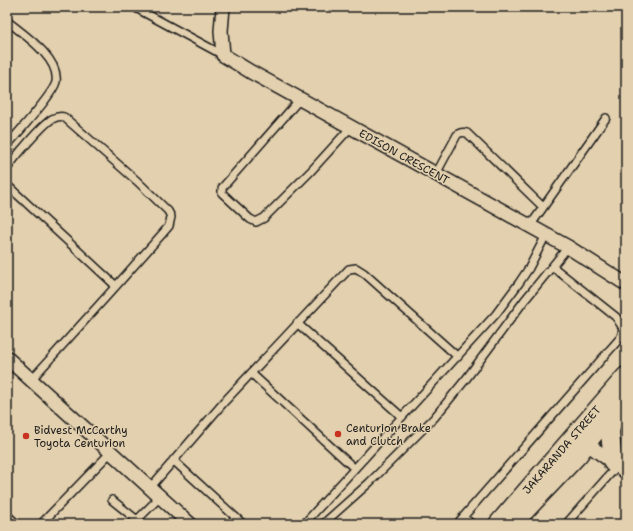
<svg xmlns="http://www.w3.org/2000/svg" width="633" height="531" viewBox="0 0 633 531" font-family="'Shantell Sans',sans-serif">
  <rect width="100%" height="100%" fill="#e3d0ae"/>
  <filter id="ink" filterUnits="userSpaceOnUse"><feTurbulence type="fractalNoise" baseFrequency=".025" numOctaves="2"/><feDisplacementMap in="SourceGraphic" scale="8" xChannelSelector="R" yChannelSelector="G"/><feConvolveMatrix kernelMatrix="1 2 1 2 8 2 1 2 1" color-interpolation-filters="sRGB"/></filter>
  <g filter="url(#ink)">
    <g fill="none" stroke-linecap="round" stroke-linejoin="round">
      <!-- lane casing -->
      <g stroke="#1c1c1c" stroke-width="10">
        <path id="lane" d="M 134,7 L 223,55
          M 7,21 C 23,34 60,58 56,82 C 53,95 17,133 7,146
          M 300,99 L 222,188 L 222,193 L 250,219 L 256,222 L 264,218 L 311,171 L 351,127
          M 7,169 C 14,158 41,126 52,119 C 56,117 60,116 64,117 L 137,181 L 168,211 L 171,217 L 169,226 L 163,233 L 116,286 L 31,380
          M 436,174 L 457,135 C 460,132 463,132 467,133 L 543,207
          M 7,185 L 116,286
          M 530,226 L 606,118
          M 297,323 L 402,417
          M 251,373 L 354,468
          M 173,460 L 243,524
          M 150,488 L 225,401 L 349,269 L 356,268 L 364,273 L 458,357
          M 112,500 L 137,520 L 160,497
          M 7,515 L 17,524
          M 463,517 L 472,524
          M 41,524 L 111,452
          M 304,524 L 496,314 L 519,283 L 529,268 L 546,235
          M 323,524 L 369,483 L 434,418 L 466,379 L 524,301 L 568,247
          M 457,524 L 621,337 L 623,328 L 616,317 L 553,267
          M 566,524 L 626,456"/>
      </g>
      <!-- street casing -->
      <g stroke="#1c1c1c" stroke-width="16">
        <path id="street" d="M 223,7 L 221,31 L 223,55 L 251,72 L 568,247 L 626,284
          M 7,358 L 190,524
          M 586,443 L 626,472"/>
      </g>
      <!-- secondary casing -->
      <g stroke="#1c1c1c" stroke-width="21">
        <path id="secondary" d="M 613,463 L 610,432 L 615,409
          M 520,516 L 578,455 L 624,394
          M 498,524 L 626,376"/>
      </g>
      <!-- lane -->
      <use href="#lane" stroke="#e3d0ae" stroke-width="7"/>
      <!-- street -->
      <use href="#street" stroke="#e3d0ae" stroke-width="13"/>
      <!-- secondary -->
      <use href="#secondary" stroke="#e3d0ae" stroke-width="18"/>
    </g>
  </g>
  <!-- markers -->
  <g fill="#c8321e" stroke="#e3d0ae" stroke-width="1.5">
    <circle cx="338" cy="434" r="4"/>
    <circle cx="26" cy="436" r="4"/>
  </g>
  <g text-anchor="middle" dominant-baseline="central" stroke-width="3" stroke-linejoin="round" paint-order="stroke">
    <!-- street labels -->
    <g font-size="11" fill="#1c1c1c" stroke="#e3d0ae">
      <text transform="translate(404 157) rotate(29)">EDISON CRESCENT</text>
      <text transform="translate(562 450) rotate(-49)">JAKARANDA STREET</text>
    </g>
    <!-- poi labels -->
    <g font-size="11" fill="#1c1c1c" stroke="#e3d0ae" text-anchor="start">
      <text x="346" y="428">Centurion Brake<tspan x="346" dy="13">and Clutch</tspan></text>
      <text x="34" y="430">Bidvest McCarthy<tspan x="34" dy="13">Toyota Centurion</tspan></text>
    </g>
  </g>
  <!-- margin -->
  <rect width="633" height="531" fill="none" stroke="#e3d0ae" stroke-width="24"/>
  <rect x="12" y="12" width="609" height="507" fill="none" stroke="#1c1c1c" stroke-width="1.5" filter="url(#ink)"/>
</svg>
